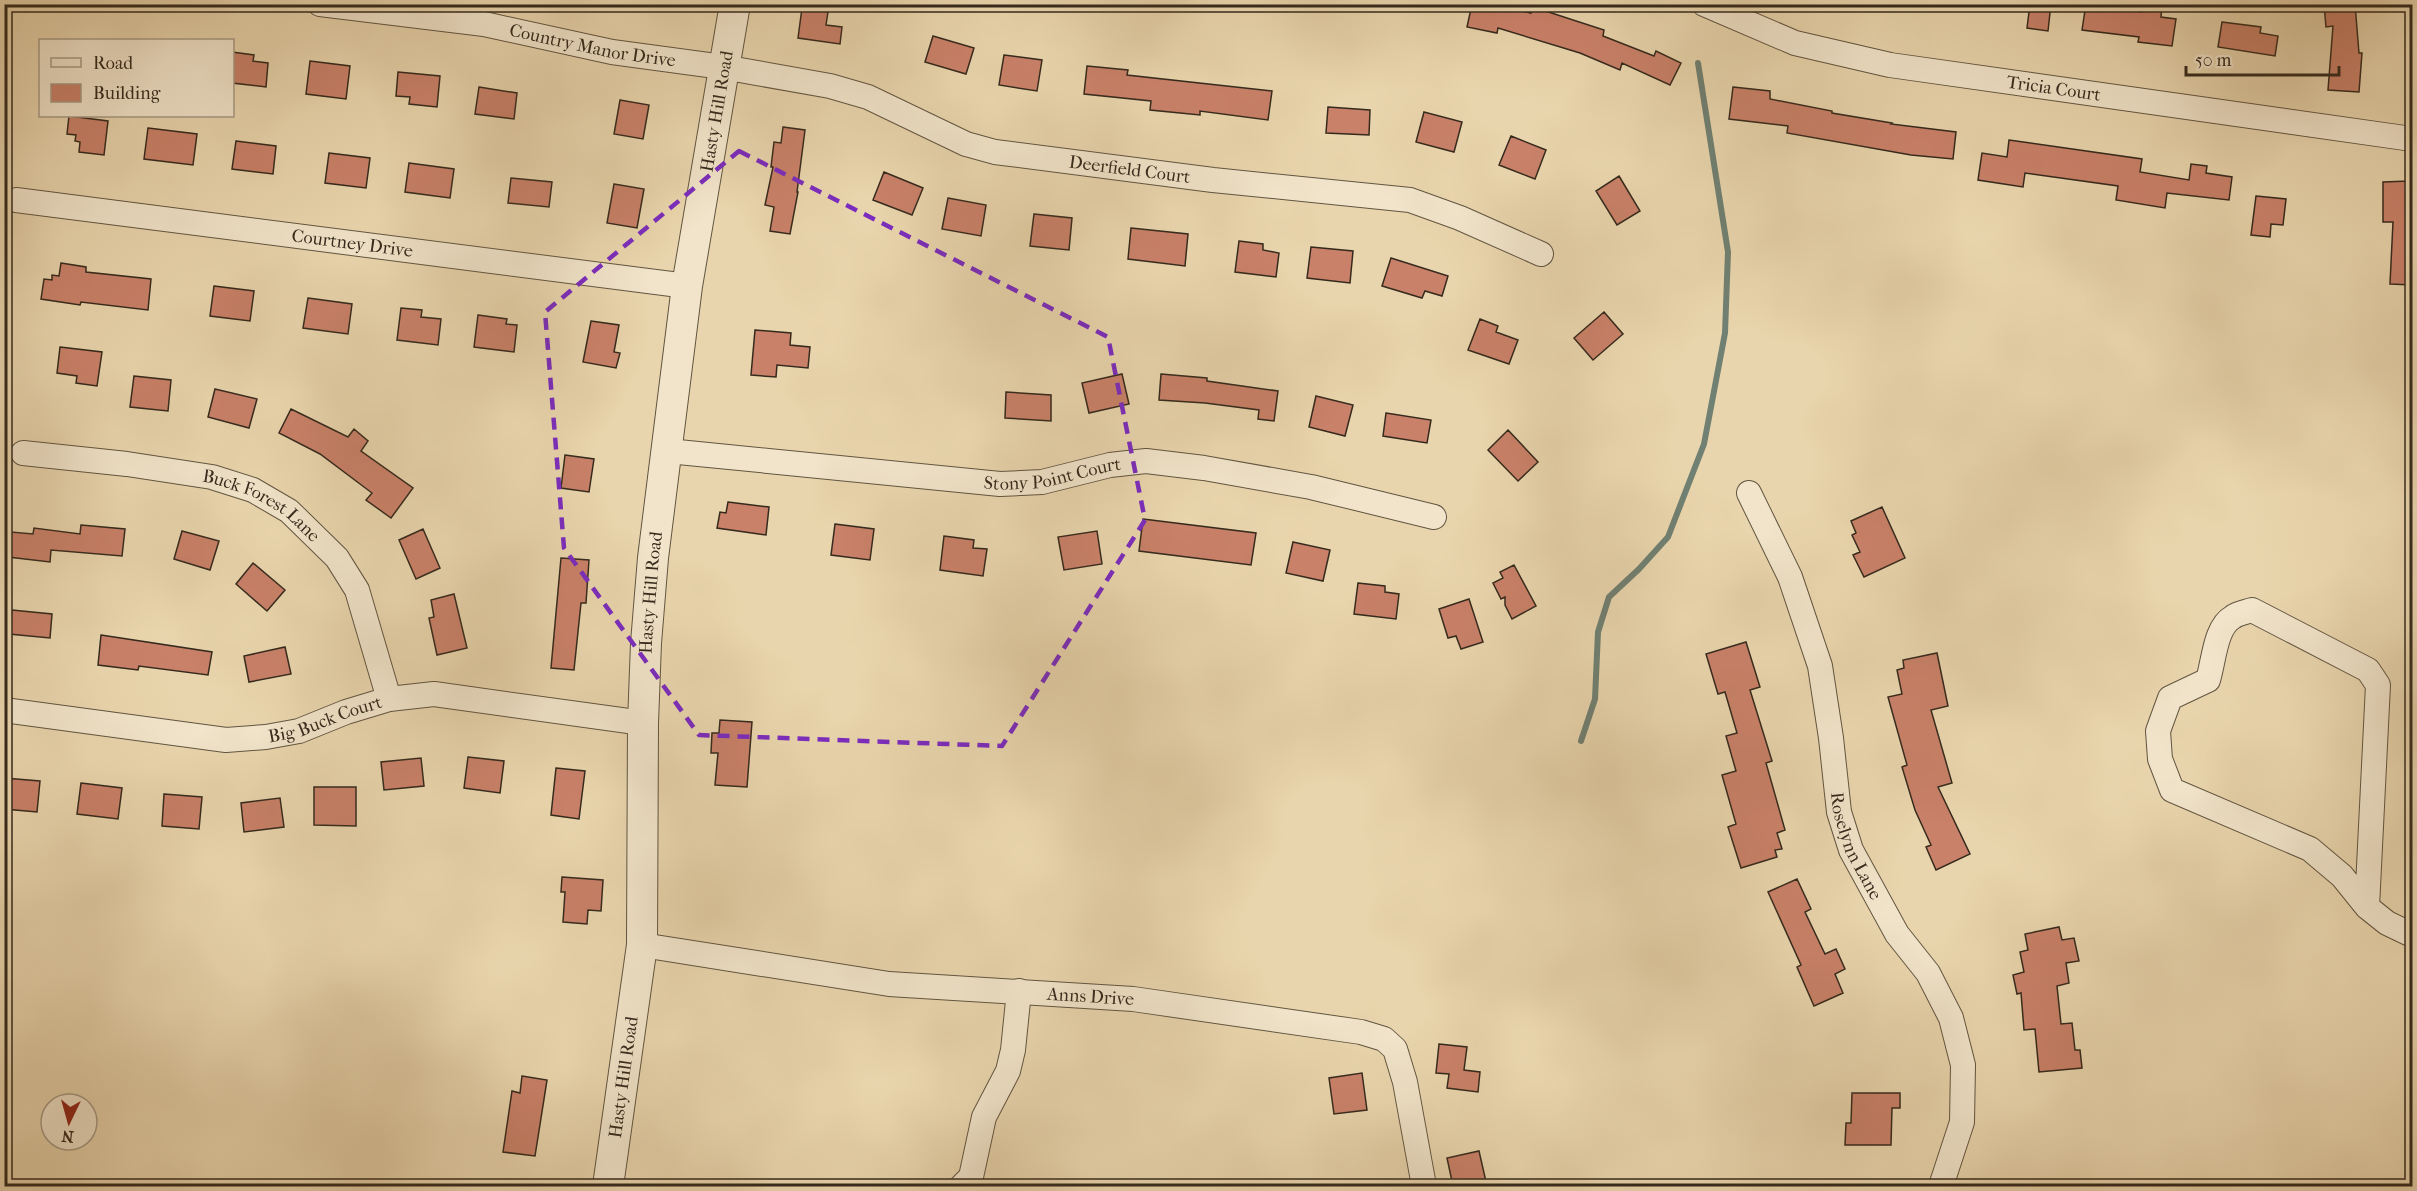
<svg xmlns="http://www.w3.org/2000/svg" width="2417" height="1191" viewBox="0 0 2417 1191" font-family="'IM FELL French Canon',serif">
  <rect width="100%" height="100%" fill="#e9d5ad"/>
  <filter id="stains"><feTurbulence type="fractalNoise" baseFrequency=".00333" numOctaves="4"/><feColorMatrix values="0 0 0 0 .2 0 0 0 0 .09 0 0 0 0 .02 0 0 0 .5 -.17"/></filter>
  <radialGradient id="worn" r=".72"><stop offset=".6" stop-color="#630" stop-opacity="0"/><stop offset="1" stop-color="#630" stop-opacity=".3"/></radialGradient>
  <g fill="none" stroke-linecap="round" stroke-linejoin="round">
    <!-- stream -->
    <path stroke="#708072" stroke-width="6" d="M 1581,741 L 1595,699 L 1598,632 L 1609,597 L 1639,569 L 1668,537 L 1704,444 L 1725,333 L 1728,252 L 1698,63"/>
  </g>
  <!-- building -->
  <path fill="#c98169" stroke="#352a1d" stroke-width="1.5" d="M 1472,4 L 1490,4 L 1531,13 L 1533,7 L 1604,30 L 1603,36 L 1654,56 L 1656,51 L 1681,63 L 1670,85 L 1622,63 L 1620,70 L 1580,53 L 1498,28 L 1497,33 L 1467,27 Z
    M 2030,4 L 2051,4 L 2048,31 L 2027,28 Z
    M 2086,4 L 2142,12 L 2143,4 L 2162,4 L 2161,17 L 2176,19 L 2172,46 L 2138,42 L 2139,37 L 2082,30 Z
    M 2324,4 L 2355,4 L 2359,53 L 2362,53 L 2359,92 L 2328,90 L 2333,26 L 2326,27 Z
    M 802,8 L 828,12 L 826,25 L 842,27 L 840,44 L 798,38 Z
    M 2222,22 L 2261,27 L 2260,33 L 2278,36 L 2275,56 L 2218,47 Z
    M 933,36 L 974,48 L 966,74 L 925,62 Z
    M 232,52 L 254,55 L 253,61 L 268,63 L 266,87 L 232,83 Z
    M 1004,55 L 1042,60 L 1037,91 L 999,85 Z
    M 310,61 L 350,66 L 346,99 L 306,94 Z
    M 1087,66 L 1128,70 L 1127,75 L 1272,91 L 1268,120 L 1200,111 L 1200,115 L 1150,110 L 1151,101 L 1084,94 Z
    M 398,72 L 440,76 L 437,107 L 409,104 L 410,97 L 396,96 Z
    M 479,87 L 517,93 L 514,119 L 475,114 Z
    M 1733,87 L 1770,91 L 1770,99 L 1832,111 L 1832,113 L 1892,123 L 1891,124 L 1956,132 L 1953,159 L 1911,155 L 1787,133 L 1788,126 L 1729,119 Z
    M 620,100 L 649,105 L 643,139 L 614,134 Z
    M 1328,107 L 1370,110 L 1369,135 L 1326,133 Z
    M 1424,112 L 1462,122 L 1454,152 L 1416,142 Z
    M 69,116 L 108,121 L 104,155 L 79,152 L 80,142 L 75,141 L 76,135 L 67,134 Z
    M 783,127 L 805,130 L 797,192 L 798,192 L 790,234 L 770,231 L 774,207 L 765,205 L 773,167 L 771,167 L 774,142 L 781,143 Z
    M 148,128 L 197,134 L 193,165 L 144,159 Z
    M 1511,136 L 1546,150 L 1535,179 L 1499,165 Z
    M 2009,140 L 2142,159 L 2140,172 L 2189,180 L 2191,164 L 2207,166 L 2206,173 L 2232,177 L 2229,200 L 2167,193 L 2165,208 L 2116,200 L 2118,186 L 2025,173 L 2023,187 L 1978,180 L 1982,153 L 2007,157 Z
    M 236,141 L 276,146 L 273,174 L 232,169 Z
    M 329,153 L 370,158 L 366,188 L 325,183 Z
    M 409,163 L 454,169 L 450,198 L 405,192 Z
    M 884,172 L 923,188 L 912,215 L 873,200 Z
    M 1619,176 L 1640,211 L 1617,225 L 1596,191 Z
    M 511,178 L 552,182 L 549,207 L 508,203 Z
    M 2409,181 L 2412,285 L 2390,284 L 2393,222 L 2383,222 L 2383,182 Z
    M 614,184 L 644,189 L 637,228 L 607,223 Z
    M 2256,196 L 2286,199 L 2283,225 L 2271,224 L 2270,237 L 2251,235 Z
    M 948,198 L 986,205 L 981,236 L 942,229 Z
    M 1034,214 L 1072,218 L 1069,250 L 1030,246 Z
    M 1131,228 L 1188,234 L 1185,266 L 1128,259 Z
    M 1239,241 L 1263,244 L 1263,250 L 1279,253 L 1276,277 L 1235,272 Z
    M 1311,247 L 1353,251 L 1350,283 L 1307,278 Z
    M 1391,258 L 1448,276 L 1442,296 L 1425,291 L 1422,298 L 1382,286 Z
    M 61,263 L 86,267 L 86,272 L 151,279 L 148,310 L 81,302 L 80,305 L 41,299 L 44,279 L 52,280 L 52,275 L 59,276 Z
    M 214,286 L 254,291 L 250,321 L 210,316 Z
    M 308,298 L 352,304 L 348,334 L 303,328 Z
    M 401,308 L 422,310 L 421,317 L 441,319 L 438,345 L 397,340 Z
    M 1604,312 L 1623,334 L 1593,360 L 1574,338 Z
    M 478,315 L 507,319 L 506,324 L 517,325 L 514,352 L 474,347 Z
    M 1480,319 L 1498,326 L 1496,332 L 1518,340 L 1509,364 L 1468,350 Z
    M 591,321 L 619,325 L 614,352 L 620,353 L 616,368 L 583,362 Z
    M 755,330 L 791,333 L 790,345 L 810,347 L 808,368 L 777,365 L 776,377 L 751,375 Z
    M 60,347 L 102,352 L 97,386 L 76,383 L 77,376 L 57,373 Z
    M 1122,374 L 1129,404 L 1089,413 L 1082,383 Z
    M 1161,374 L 1207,378 L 1207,381 L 1278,391 L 1274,421 L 1258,419 L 1259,410 L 1205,403 L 1159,400 Z
    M 134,376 L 171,380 L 168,411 L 130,407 Z
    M 215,389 L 257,399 L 249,428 L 208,417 Z
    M 1006,392 L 1051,395 L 1051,421 L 1005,418 Z
    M 1316,396 L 1353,405 L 1345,436 L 1309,427 Z
    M 291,409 L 348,437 L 354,429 L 368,441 L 361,451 L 413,488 L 391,518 L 366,500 L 372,493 L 320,454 L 279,433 Z
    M 1386,413 L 1431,420 L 1427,443 L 1383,436 Z
    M 1508,430 L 1538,462 L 1518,481 L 1488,450 Z
    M 565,455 L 594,459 L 589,492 L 561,488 Z
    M 728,502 L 769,507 L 766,535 L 717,528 L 720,512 L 726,513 Z
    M 1882,507 L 1905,558 L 1864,577 L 1853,555 L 1860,552 L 1852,535 L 1856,533 L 1851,521 Z
    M 1143,519 L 1256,533 L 1251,565 L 1139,551 Z
    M 835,524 L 874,529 L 870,560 L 831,555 Z
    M 81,525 L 125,529 L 122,556 L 51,550 L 50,562 L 8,557 L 11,532 L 33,534 L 34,528 L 80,534 Z
    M 423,529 L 440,568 L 416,579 L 399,540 Z
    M 182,531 L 219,541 L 210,570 L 174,559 Z
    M 1097,531 L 1102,564 L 1064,570 L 1058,537 Z
    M 944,536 L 974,540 L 973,548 L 987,549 L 983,576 L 940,570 Z
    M 1293,542 L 1330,550 L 1323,581 L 1286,573 Z
    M 561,558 L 589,560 L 586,603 L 581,603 L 574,670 L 551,668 Z
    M 253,563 L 285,590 L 267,611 L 236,584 Z
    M 1514,565 L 1536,606 L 1512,619 L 1505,605 L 1505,597 L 1501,599 L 1493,583 L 1503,578 L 1500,572 Z
    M 1358,583 L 1385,586 L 1385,592 L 1399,594 L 1396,619 L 1354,614 Z
    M 454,594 L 467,648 L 437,655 L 429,618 L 434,617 L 431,600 Z
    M 1469,599 L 1483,642 L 1461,649 L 1456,636 L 1448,638 L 1439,609 Z
    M 12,610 L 52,614 L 50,638 L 9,634 Z
    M 101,635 L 212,652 L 208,675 L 139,666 L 138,670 L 98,665 Z
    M 1746,642 L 1760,687 L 1750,690 L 1772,761 L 1766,763 L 1785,830 L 1777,833 L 1782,849 L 1775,850 L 1777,857 L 1741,868 L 1728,827 L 1736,824 L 1722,775 L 1736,771 L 1726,736 L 1737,733 L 1725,692 L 1718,694 L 1706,654 Z
    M 285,647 L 291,674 L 249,682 L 244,656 Z
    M 1937,653 L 1948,706 L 1931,710 L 1952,783 L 1938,787 L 1970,854 L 1936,870 L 1926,847 L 1931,845 L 1915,810 L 1902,767 L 1907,765 L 1888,697 L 1902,694 L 1897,670 L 1904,668 L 1903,660 Z
    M 720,720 L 752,722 L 747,787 L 715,785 L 718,753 L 711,753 L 712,733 L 719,733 Z
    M 468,757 L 504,761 L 500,793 L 464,788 Z
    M 421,758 L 424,786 L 384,790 L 381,762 Z
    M 556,768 L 585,771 L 579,819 L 551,815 Z
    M 4,778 L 40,781 L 37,812 L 4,809 Z
    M 81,783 L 122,788 L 118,819 L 77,814 Z
    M 314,787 L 356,787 L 356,826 L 314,825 Z
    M 164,794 L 202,797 L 199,829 L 162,826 Z
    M 280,798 L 284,827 L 244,832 L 241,803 Z
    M 562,877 L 603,880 L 601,911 L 588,910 L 587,924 L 563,922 L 565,892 L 561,892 Z
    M 1797,879 L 1811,909 L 1805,912 L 1825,954 L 1836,949 L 1845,969 L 1835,974 L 1843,993 L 1814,1006 L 1797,967 L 1801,965 L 1768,892 Z
    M 2059,927 L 2062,940 L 2074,938 L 2079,961 L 2066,963 L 2069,983 L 2057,986 L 2061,1024 L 2072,1023 L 2075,1050 L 2080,1050 L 2082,1068 L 2039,1072 L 2035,1029 L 2024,1030 L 2021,993 L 2017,994 L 2013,975 L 2024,972 L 2020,952 L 2028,950 L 2025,934 Z
    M 1439,1044 L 1467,1047 L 1464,1070 L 1480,1072 L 1478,1092 L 1447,1088 L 1449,1074 L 1436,1073 Z
    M 1362,1073 L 1367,1110 L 1334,1114 L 1329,1078 Z
    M 522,1076 L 547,1080 L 535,1156 L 503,1152 L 512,1091 L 520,1093 Z
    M 1852,1093 L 1900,1093 L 1900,1108 L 1892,1108 L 1891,1145 L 1845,1145 L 1846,1123 L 1851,1123 Z
    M 1479,1151 L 1487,1186 L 1453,1186 L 1447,1158 Z"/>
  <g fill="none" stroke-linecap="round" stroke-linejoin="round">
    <!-- minor casing -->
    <g stroke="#625541" stroke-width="26">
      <g id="minor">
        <path id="s1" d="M 320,4 L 484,24 L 612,52 L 723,67 L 830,86 L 868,97 L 966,144 L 995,152 L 1213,180 L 1410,200 L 1460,218 L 1541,254"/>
        <path id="s2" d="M 1704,4 L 1795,43 L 1890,65 L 2412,139"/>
        <path id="s3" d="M 16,200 L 687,286"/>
        <path id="s4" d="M 668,451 L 1000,484 L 1042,482 L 1110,465 L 1146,461 L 1204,468 L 1311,487 L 1434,517"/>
        <path id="s5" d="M 23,453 L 127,464 L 212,477 L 253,490 L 289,511 L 337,558 L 357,590 L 389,699"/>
        <path id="s6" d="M 1749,493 L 1790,577 L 1820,666 L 1831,738 L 1839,812 L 1851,850 L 1897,934 L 1928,973 L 1951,1018 L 1963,1065 L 1962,1122 L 1941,1186"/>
        <path id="s7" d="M 4,710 L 226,740 L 266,737 L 299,731 L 346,712 L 389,699 L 434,694 L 643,723"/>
        <path d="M 2367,907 L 2378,685 L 2368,670 L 2252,610 C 2246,612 2238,613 2233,617 C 2215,627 2214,661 2208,680 L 2170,698 L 2158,731 L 2160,759 L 2172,790 L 2310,849 L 2342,876 L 2367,907 L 2387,923 L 2412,935"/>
        <path id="s8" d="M 642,945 L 889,984 L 1133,999 L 1361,1032 L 1384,1039 L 1395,1049 L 1405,1082 L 1424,1186"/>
        <path d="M 962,1186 L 971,1177 L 984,1117 L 1008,1071 L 1013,1050 L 1019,991"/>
      </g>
    </g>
    <!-- tertiary casing -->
    <g stroke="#625541" stroke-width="32">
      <g id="tertiary">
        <path id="s9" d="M 608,1186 L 642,945 L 643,723 L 646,643 L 653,558 L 687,286 L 735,4"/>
      </g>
    </g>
    <!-- minor -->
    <use href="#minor" stroke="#f1e4ca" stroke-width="24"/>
    <!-- tertiary -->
    <use href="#tertiary" stroke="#f1e4ca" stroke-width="30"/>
  </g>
  <!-- marked area -->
  <path fill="none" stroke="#7b2cbf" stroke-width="4.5" stroke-dasharray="12 8" stroke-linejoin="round" d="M 739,151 L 1108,337 L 1145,520 L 1002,746 L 699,735 L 564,548 L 545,312 Z"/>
  <g text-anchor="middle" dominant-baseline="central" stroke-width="4.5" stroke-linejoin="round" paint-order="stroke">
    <!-- street labels -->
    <g font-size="18" fill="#352a1d" stroke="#f1e4ca">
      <text stroke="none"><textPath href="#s1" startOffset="276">Country Manor Drive</textPath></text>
      <text stroke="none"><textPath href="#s2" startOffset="362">Tricia Court</textPath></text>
      <text stroke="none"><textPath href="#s9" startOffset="1082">Hasty Hill Road</textPath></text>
      <text stroke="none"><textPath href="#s1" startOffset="831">Deerfield Court</textPath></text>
      <text stroke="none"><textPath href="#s3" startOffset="339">Courtney Drive</textPath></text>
      <text stroke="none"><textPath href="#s4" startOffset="387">Stony Point Court</textPath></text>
      <text stroke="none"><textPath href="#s5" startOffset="248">Buck Forest Lane</textPath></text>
      <text stroke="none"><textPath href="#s9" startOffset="596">Hasty Hill Road</textPath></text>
      <text stroke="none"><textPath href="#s7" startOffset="326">Big Buck Court</textPath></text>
      <text stroke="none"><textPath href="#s6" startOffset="372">Roselynn Lane</textPath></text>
      <text stroke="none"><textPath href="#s8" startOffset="452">Anns Drive</textPath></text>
      <text stroke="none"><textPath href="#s9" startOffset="110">Hasty Hill Road</textPath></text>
    </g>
  </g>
  <!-- margin -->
  <rect width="2417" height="1191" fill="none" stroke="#e9d5ad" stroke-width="24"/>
  <rect x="6" y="6" width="2405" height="1179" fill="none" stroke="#352a1d" stroke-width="3"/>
  <rect x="12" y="12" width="2393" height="1167" fill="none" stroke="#352a1d" stroke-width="1.5"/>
  <!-- legend -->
  <rect x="39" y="39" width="195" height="78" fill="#f1e4ca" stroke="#a69a85" stroke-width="1.5"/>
  <rect x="51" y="58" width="30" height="9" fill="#f1e4ca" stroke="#a69a85" stroke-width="1.5"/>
  <text x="93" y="69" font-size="18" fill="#352a1d">Road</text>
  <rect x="51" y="84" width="30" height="18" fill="#c98169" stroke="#a69a85" stroke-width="1.5"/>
  <text x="93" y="99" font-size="18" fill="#352a1d">Building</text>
  <!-- north arrow -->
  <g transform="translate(69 1122) rotate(185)"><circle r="28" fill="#f1e4ca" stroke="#a69a85" stroke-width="1.5"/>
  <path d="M0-4.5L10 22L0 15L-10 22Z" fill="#8f2418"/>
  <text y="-9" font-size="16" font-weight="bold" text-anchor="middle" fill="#352a1d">N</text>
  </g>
  <!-- scale -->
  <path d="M2186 66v9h153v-9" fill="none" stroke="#352a1d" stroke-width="3"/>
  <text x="2195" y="66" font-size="18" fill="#352a1d" stroke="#f1e4ca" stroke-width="4.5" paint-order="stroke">50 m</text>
  <rect width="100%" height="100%" filter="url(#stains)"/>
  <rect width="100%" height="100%" fill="url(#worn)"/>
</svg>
